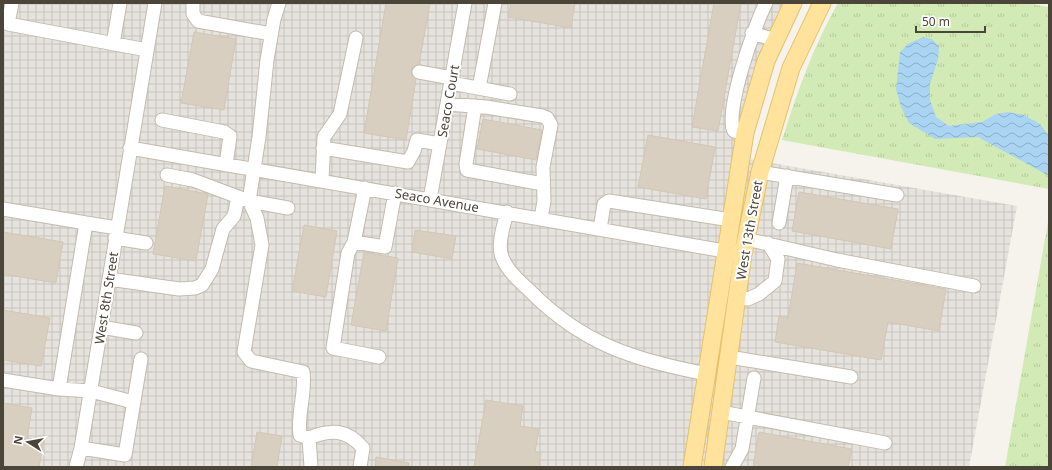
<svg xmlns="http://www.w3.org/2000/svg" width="1052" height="470" viewBox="0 0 1052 470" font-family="'Noto Sans',sans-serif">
  <defs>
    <pattern id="industrial-grid" width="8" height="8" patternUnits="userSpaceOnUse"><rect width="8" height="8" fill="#e6e2dd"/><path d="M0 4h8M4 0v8" fill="none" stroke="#c7c3be"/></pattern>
    <pattern id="grass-tufts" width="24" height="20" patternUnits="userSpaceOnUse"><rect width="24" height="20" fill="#d2eab5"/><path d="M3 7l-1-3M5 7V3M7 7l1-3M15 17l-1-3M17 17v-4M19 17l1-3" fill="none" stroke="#b6ca9c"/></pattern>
    <pattern id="water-waves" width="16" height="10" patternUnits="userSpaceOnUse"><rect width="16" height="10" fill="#a9d4f2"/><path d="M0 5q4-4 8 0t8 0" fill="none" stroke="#8caec5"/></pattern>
  </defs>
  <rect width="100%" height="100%" fill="#f6f3ec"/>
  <!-- industrial -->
  <path fill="url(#industrial-grid)" d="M 3,3 L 785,3 L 756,64 L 732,156 L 1017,206 L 969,467 L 3,467 Z"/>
  <!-- grass -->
  <path fill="url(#grass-tufts)" d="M 838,3 L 1026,3 L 1049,7 L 1049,189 L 782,140 C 797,92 813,47 838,3 Z
    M 1049,216 L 1049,467 L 1005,467 Z"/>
  <!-- water -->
  <path fill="url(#water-waves)" d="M 923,37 L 932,39 L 939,47 L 938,59 L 930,84 L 930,100 L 936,117 L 949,126 L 982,122 L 996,114 L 1008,112 L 1024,115 L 1040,124 L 1049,136 L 1049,176 L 978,137 L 935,139 L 909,123 L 901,107 L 896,89 L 900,52 L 908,44 Z"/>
  <!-- building -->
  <path fill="#d8cfc1" stroke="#d3c7b4" d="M 386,3 L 430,3 L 419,64 L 413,67 L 411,71 L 412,75 L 416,79 L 406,140 L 364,133 Z
    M 511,3 L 575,3 L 571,28 L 508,17 Z
    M 714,3 L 741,3 L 718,131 L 692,127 Z
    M 194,32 L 236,39 L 224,110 L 181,103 Z
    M 483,119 L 542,130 L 536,160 L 477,149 Z
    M 648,135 L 715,147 L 706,199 L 638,187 Z
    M 165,186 L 208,194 L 196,261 L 153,254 Z
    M 799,192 L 898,209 L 891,249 L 792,231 Z
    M 304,225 L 337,231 L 326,297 L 292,291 Z
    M 415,230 L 456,236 L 452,259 L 412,252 Z
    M 3,232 L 63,242 L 56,283 L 3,274 Z
    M 364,252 L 398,258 L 386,331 L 351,325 Z
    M 797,263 L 946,289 L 939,331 L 888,322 L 881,360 L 775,342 L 779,316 L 788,318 Z
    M 3,310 L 50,318 L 41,366 L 3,360 Z
    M 486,400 L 523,406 L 520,426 L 539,429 L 535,452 L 541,453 L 539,467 L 474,467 Z
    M 3,403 L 32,408 L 27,438 L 44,441 L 39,467 L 3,467 Z
    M 257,432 L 282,436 L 277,467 L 251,467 Z
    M 759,432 L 852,449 L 848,467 L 753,467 Z
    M 376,457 L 409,463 L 409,467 L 375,467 Z"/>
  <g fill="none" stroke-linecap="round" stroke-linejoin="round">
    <!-- minor casing -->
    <g stroke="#c2bbae" stroke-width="15">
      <path id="minor" d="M 12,3 L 8,24 L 147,50
        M 193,3 L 193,14 L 198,21 L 271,34
        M 279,3 L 274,19 L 267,60 L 259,137 L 249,201 L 257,218 L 262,245 L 244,352 L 251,361 L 303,372 C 306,393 297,414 300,435 L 309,438 L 311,467
        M 752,33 L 776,40
        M 113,44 L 120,3
        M 419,72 L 452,78
        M 451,83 L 510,94
        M 479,88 L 495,3
        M 447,104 L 486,107 L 542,116 L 547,118 L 551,125 L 543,167 L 544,201 L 541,218
        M 475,106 L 466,164 L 467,170 L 543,184
        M 162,120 L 224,132 L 230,136 L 226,165
        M 745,133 L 734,131 C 724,112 755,24 766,3
        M 130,148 L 736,253
        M 323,148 L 408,162 L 414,151 L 417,140 L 440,144
        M 760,172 L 897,195
        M 167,175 L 193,180 L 249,201 L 288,208
        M 322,181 L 324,137 L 340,114 L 356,38
        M 365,188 L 354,242 L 348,253 L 333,348 L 379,357
        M 430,199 L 465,3
        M 3,209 L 86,223
        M 507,212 C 504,225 497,244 502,257 C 507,270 519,281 529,290 C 582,344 634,360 707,374
        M 779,223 L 787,176
        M 600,229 L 604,204 L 609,201 L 731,220
        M 115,238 L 146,243
        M 746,239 L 837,260 L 974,286
        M 354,242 L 385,247 L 395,193
        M 109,279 L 179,289 L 195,288 L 202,285 L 212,269 L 223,229 L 234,216 L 238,198
        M 737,297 L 748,299 L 759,294 L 775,281 L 778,259 L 768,243
        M 101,327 L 136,333
        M 729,357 L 851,377
        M 3,380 L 59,389 L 91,391 L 133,402
        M 59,389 L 86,223 L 117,228
        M 721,412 L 885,443
        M 309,438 C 331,429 347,429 363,448 L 360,467
        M 81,448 L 125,455 L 141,359
        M 76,467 L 81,448 L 155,3
        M 732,467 L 742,449 L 754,378"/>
    </g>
    <!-- major casing -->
    <g stroke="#e6c16a" stroke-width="19">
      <path id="major" d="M 692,467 L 745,133 L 766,61 L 793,3
        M 713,467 L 743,254 L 760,172 L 791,68 L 822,3"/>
    </g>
    <!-- minor -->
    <use href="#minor" stroke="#fff" stroke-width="13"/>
    <!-- major -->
    <use href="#major" stroke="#ffe39c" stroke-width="17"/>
  </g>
  <g text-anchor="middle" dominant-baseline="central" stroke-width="4" stroke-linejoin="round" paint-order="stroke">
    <!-- street labels -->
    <g font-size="13" fill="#4b4439" stroke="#fff">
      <text transform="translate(448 101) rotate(-80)">Seaco Court</text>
      <text transform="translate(437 200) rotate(10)">Seaco Avenue</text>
      <text transform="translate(749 230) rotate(-80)">West 13th Street</text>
      <text transform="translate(106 298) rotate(-81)">West 8th Street</text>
    </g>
  </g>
  <!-- border -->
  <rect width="1052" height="470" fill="none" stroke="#4b4439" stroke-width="8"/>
  <!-- north arrow -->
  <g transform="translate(28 442) rotate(281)" stroke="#ffffff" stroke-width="3" paint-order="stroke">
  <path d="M0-3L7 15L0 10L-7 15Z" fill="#4b4439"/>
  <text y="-6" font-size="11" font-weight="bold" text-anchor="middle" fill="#4b4439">N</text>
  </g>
  <!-- scale -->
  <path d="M916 26v6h69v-6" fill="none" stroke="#4b4439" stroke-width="2"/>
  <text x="922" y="26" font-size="12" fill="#4b4439" stroke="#ffffff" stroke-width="3" paint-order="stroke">50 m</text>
</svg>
